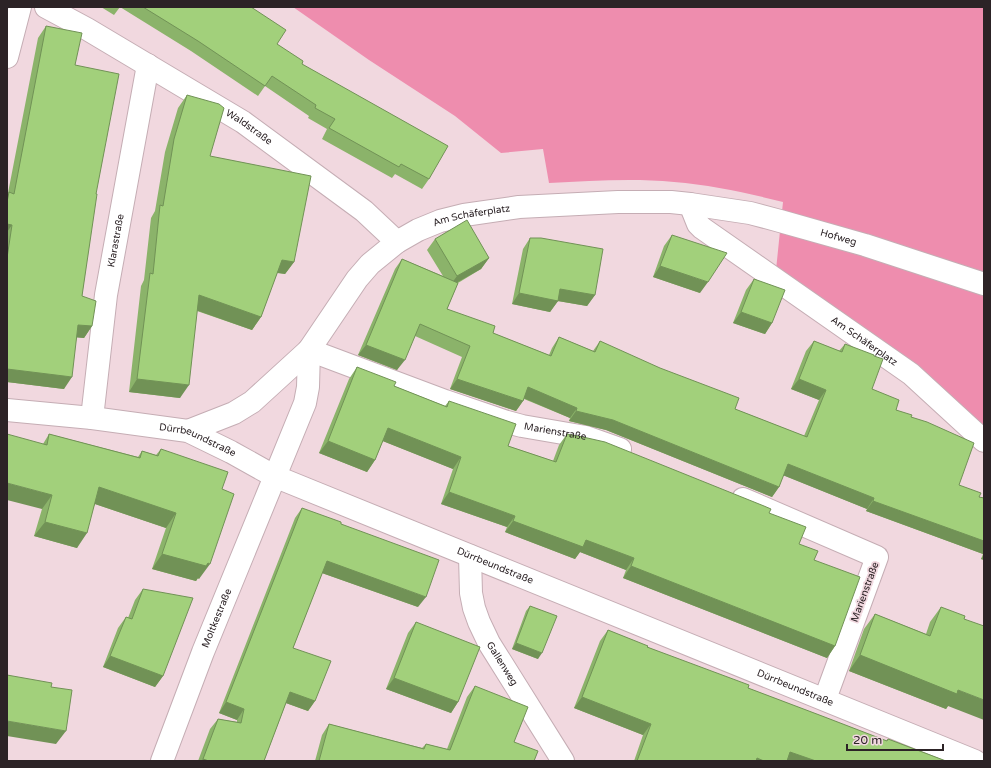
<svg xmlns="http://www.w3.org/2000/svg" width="991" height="768" viewBox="0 0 991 768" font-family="'Varela Round',sans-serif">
  <rect width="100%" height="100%" fill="#f1d8df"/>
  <!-- forest -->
  <path fill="#ee8dae" d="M 293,7 L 984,7 L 984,430 L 776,270 L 783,202 C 747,193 711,185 674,182 C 632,178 591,181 549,183 L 543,149 L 501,153 L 455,116 L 369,60 Z"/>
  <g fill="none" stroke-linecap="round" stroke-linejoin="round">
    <!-- minor casing -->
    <g stroke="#c5adb4" stroke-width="24">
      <g id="minor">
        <path id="s1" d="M 46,7 L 87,29 L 243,122 L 364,211 L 397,242"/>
        <path d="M 7,57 L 20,7"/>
        <path id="s2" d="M 690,204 L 698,224 L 702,228 L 911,374 L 984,441"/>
        <path id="s3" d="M 309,350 L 445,401 L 507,422 L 522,426 L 586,437 L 620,449"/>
        <path id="s4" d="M 7,410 L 92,418 L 188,431 L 231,452 L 274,476 L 975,761"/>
        <path id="s5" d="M 92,418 L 106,295 L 148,65"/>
        <path id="s6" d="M 188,431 L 234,413 L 252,402 L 309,350 L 357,279 L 370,264 L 397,242 L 418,230 L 440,221 L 464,215 L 519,207 L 618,202 L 671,202 L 690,204 L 750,213 L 780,221 L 865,245 L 984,284"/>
        <path d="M 743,499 L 877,557 L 825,699"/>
        <path id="s7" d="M 470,556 L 471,593 L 474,608 L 479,622 L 489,643 L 563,761"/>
        <path id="s8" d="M 162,761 L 203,652 L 305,403 L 308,387 L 309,350"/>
      </g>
    </g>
    <!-- minor -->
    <use href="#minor" stroke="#fff" stroke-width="22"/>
  </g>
  <!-- wall -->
  <path fill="#8bb36a" d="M 101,7 L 120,7 L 114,15 Z
    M 120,7 L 251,7 L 277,44 L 302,64 L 429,179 L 422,189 L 395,174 L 392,178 L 322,139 L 327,129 L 308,118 L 309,116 L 265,86 L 258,96 L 191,51 Z
    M 46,26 L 75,65 L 96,194 L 82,296 L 92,326 L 84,338 L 77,337 L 64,389 L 7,382 L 7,195 L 8,193 L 38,38 Z
    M 187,95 L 210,156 L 294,262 L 285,274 L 277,273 L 261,317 L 252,330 L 197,311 L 180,398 L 129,392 L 141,286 L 144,280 L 151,218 L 155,211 L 165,152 L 178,108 Z
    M 672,235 L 700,293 L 653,277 L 664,246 Z
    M 530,238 L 595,295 L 587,306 L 558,301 L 550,312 L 512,304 L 523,249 Z
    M 435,239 L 489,258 L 481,269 L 458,283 L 447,309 L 493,333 L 549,355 L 552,348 L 559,337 L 593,351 L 600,341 L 735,409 L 804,436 L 819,400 L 791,389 L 806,351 L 814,341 L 839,351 L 845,344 L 872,389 L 896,410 L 911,417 L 959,485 L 979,497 L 984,498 L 984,560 L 981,559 L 983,554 L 866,511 L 867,509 L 783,475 L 779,487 L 772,497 L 606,430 L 569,421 L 570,418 L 524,399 L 523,401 L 516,411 L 450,389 L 462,357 L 415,336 L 397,370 L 358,355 L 395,269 L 402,259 L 443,276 L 427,250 Z
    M 754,279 L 772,323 L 765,334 L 733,323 L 746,290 Z
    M 357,367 L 394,386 L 445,406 L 449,401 L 508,446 L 553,461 L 559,445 L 567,434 L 769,513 L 814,560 L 835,646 L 827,658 L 623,578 L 626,570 L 580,552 L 575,559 L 505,532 L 507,527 L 441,504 L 453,469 L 383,441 L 375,460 L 367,472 L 319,453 L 349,379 Z
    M 49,434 L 138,457 L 142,451 L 156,455 L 161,449 L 222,489 L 199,579 L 198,578 L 196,581 L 152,569 L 166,528 L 95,504 L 77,548 L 34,536 L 42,509 L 43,444 Z
    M 302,508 L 341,524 L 418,607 L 322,573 L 293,648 L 315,701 L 308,711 L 286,703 L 264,761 L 198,761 L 210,729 L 218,719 L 237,722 L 237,720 L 219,713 L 295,518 Z
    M 143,589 L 163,676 L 155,687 L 103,667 L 118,628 L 126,617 L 128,618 L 135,600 Z
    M 530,606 L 538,659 L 512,649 L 526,611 Z
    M 941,607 L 964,619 L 948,706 L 946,709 L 849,671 L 864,629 L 875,614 L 926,634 L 930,622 Z
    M 416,622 L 458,702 L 451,713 L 386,689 L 408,633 Z
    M 608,630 L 647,647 L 748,688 L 886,741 L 888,739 L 946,761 L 634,761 L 643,735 L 574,708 L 600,641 Z
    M 475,686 L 514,742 L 534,761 L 315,761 L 322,735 L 329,724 L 422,748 L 426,744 L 447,749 L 467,697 Z"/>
  <!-- shaded-wall -->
  <path fill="#719256" d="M 7,224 L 12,225 L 7,232 Z
    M 489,258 L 481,269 L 449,287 L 457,276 Z
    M 282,260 L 294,262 L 285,274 L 273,272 Z
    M 660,266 L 708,282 L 700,293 L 653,277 Z
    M 560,289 L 595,295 L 587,306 L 552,300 Z
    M 519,293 L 558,301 L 550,312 L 512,304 Z
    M 199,295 L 261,317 L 252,330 L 190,308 Z
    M 741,312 L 772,323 L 765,334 L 733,323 Z
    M 78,325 L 92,326 L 84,338 L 70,337 Z
    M 366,345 L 405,360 L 397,370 L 358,355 Z
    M 7,369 L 72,377 L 64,389 L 7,382 Z
    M 137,379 L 189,385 L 180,398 L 129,392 Z
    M 457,379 L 523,401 L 516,411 L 450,389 Z
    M 799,379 L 826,390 L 819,400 L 791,389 Z
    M 528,387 L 577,408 L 570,418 L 521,397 Z
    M 576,411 L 613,420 L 779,487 L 772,497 L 606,430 L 569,421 Z
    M 388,428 L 461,457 L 453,469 L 380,440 Z
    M 328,441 L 375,460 L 367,472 L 319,453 Z
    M 788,464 L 874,498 L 867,509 L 780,474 Z
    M 7,483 L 52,495 L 42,509 L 7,500 Z
    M 99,487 L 176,513 L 166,528 L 89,502 Z
    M 449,492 L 515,516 L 507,527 L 441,504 Z
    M 873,501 L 984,541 L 984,553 L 983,554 L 866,511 Z
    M 513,521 L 586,540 L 634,558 L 626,570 L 580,552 L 575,559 L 505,532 Z
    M 45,522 L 87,533 L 77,548 L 34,536 Z
    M 162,554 L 208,563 L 210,564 L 199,579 L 198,578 L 196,581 L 152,569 Z
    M 984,555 L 984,560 L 981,559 Z
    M 327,561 L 426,597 L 418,607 L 319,572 Z
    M 631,566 L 835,646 L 827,658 L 623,578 Z
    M 516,643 L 542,653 L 538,659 L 512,649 Z
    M 860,655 L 958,690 L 984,700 L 984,720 L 948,706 L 946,709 L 849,671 Z
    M 110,656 L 163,676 L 155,687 L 103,667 Z
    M 394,678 L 458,702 L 451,713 L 386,689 Z
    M 290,692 L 315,701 L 308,711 L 283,702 Z
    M 582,697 L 651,724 L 643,735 L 574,708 Z
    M 226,702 L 244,709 L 237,720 L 219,713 Z
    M 7,721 L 66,731 L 56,744 L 7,736 Z
    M 790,752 L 816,761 L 784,761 Z
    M 757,758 L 764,761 L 755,761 Z
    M 203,759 L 209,761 L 201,761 Z"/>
  <!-- building -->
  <path fill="#a2d07b" stroke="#719256" d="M 143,7 L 251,7 L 286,30 L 277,44 L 303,61 L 302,64 L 448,146 L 429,179 L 401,164 L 399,167 L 329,128 L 335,119 L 315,108 L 316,105 L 272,76 L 265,86 L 198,41 Z
    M 46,26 L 82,33 L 75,65 L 119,74 L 96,194 L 97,194 L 82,296 L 96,301 L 92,326 L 78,325 L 72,377 L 7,369 L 7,258 L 12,225 L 7,224 L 7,202 L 9,192 L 14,194 Z
    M 187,95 L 219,104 L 224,108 L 210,156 L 311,176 L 294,262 L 282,260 L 261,317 L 199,295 L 189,385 L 137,379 L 150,273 L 153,274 L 160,205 L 163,206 L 174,139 Z
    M 467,220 L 489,258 L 457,276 L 435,239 Z
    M 672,235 L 727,253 L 708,282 L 660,266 Z
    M 530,238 L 541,238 L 603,249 L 595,295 L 560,289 L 558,301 L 519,293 Z
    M 402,259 L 458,283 L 447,309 L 495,326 L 493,333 L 551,356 L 559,337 L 595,352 L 600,341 L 660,368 L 739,398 L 735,409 L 807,437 L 826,390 L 799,379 L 814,341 L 842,352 L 845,344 L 874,355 L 874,356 L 883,359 L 872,389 L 899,400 L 896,410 L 912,415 L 911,417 L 927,422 L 974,443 L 959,485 L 981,493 L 979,497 L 984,498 L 984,541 L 873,501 L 874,498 L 788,464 L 779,487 L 613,420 L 576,411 L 577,408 L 528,387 L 523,401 L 457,379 L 470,346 L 420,324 L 405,360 L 366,345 Z
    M 754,279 L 785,290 L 772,323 L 741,312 Z
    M 357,367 L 396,382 L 394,386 L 447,407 L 449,401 L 516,424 L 508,446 L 556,462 L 567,434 L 583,437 L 605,442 L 764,506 L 771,509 L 769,513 L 806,527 L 799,544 L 818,551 L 814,560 L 860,577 L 835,646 L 631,566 L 634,558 L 586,540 L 583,547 L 513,521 L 515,516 L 449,492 L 461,457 L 388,428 L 375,460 L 328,441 Z
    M 7,434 L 47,445 L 49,434 L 140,458 L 142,451 L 158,456 L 161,449 L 228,472 L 222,489 L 234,494 L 210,564 L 208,563 L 206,566 L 162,554 L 176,513 L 99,487 L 87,533 L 45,522 L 52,495 L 7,483 Z
    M 302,508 L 341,522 L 341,524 L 439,560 L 426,597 L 327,561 L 293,648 L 331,661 L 315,701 L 290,692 L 264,761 L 209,761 L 203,759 L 218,719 L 241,723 L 244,709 L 226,702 Z
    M 143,589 L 193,598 L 163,676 L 110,656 L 126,617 L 132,619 Z
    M 530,606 L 557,616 L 542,653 L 516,643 Z
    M 941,607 L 965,616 L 964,619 L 984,626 L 984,700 L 958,690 L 957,694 L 860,655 L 875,614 L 930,636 Z
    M 416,622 L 480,647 L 458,702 L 394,678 Z
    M 608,630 L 648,646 L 647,647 L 749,685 L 748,688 L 822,716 L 887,741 L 888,739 L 946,761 L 816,761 L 790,752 L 787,761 L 764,761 L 757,758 L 756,761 L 637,761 L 651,724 L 582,697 Z
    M 7,675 L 52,683 L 51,687 L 72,690 L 66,731 L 7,721 Z
    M 475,686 L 528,707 L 514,742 L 538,751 L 534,761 L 319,761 L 329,724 L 424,749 L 426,744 L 450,750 Z"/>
  <g text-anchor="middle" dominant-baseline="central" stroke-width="3.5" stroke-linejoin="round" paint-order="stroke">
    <!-- street labels -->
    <g font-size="10" fill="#2c2326" stroke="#f1d8df">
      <text stroke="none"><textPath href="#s1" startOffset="236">Waldstraße</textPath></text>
      <text stroke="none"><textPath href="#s6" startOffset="368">Am Schäferplatz</textPath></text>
      <text stroke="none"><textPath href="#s6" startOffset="740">Hofweg</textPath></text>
      <text stroke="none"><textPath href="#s5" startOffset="179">Klarastraße</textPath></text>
      <text stroke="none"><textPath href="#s2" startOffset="225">Am Schäferplatz</textPath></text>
      <text stroke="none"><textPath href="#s3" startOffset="260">Marienstraße</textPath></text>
      <text stroke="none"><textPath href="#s4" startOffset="194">Dürrbeundstraße</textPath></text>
      <text stroke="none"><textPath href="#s4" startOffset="518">Dürrbeundstraße</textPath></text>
      <text transform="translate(865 592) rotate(-70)">Marienstraße</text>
      <text stroke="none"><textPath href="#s8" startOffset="153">Moltkestraße</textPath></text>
      <text stroke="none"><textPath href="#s7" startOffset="115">Gallenweg</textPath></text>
      <text stroke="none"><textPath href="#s4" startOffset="842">Dürrbeundstraße</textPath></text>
    </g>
  </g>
  <!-- border -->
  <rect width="991" height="768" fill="none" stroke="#2c2326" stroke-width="16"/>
  <!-- scale -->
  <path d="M847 744v6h96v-6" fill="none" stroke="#2c2326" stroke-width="2"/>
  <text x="853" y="744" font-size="12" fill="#2c2326" stroke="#f1d8df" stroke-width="3" paint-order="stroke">20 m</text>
</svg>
